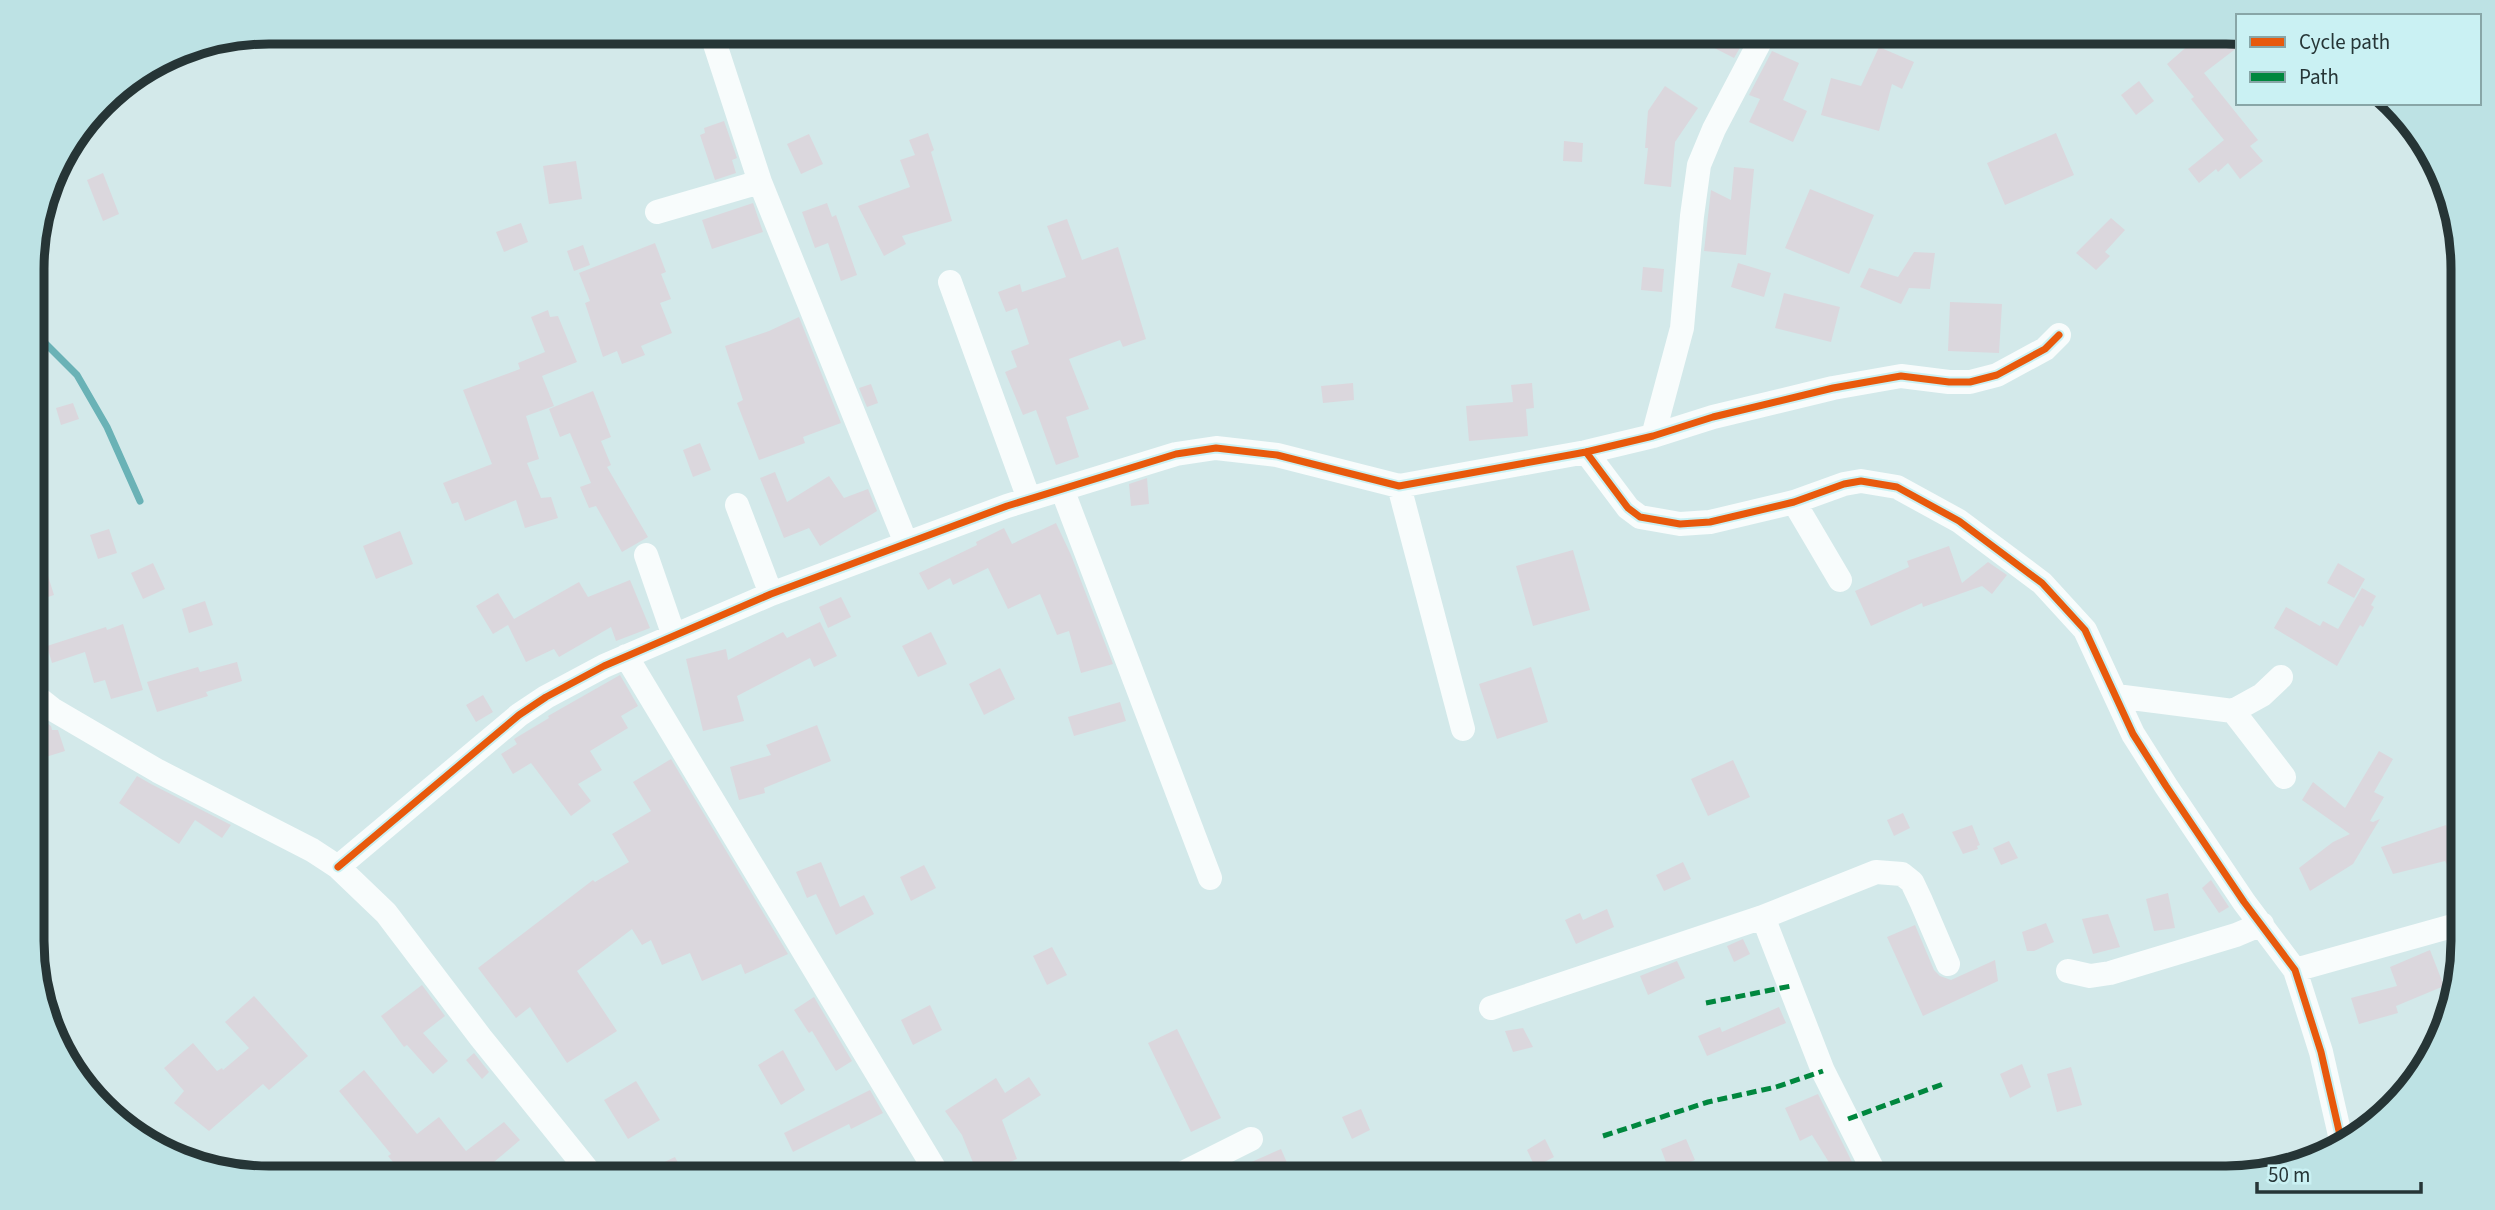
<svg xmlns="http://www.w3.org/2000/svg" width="2495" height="1210" viewBox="0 0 2495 1210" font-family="'Source Sans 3',sans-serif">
  <rect width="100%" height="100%" fill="#d3e9ea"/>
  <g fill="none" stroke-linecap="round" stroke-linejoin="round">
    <!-- stream -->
    <path stroke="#6ab2b6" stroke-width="7" d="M 32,330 L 77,375 L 107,427 L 140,501"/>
  </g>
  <!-- building -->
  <path fill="#dbd7dd" d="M 1683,32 L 1742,32 L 1739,36 L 1745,39 L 1734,58 Z
    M 2182,32 L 2227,32 L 2238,34 L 2238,47 L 2204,73 L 2258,140 L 2250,146 L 2263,161 L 2240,179 L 2228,163 L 2218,172 L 2216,169 L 2199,183 L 2188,169 L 2224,140 L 2191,99 L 2194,97 L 2167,64 L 2191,43 Z
    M 1879,47 L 1914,62 L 1902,89 L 1892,84 L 1879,131 L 1821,115 L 1831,78 L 1861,86 Z
    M 1772,51 L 1799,63 L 1783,100 L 1807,111 L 1793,142 L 1749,122 L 1760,99 L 1749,95 Z
    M 2139,81 L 2154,101 L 2136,115 L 2121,95 Z
    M 1665,86 L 1698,108 L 1675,142 L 1671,187 L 1644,184 L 1648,148 L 1645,148 L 1648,111 Z
    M 724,121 L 737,158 L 732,160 L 736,173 L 715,180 L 700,135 L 705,133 L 704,128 Z
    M 928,133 L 934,150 L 931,152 L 952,221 L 902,236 L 906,244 L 884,256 L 858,206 L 910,187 L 900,160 L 915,155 L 909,140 Z
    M 2056,133 L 2074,175 L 2005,205 L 1987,163 Z
    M 809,134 L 823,164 L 801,174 L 787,144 Z
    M 1564,141 L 1583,143 L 1582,162 L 1563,161 Z
    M 576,161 L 582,199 L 549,204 L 543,166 Z
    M 1734,167 L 1754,169 L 1746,255 L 1704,251 L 1711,190 L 1731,200 Z
    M 103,173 L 119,214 L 103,221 L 87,180 Z
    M 1810,189 L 1874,215 L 1849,274 L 1785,248 Z
    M 753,203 L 763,232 L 712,249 L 702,220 Z
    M 827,203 L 832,217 L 836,215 L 857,275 L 841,281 L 828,243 L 815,248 L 802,212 Z
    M 2111,218 L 2125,230 L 2105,252 L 2110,256 L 2096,270 L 2076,253 Z
    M 1067,219 L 1082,260 L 1118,247 L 1146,339 L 1123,347 L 1120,340 L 1069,359 L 1089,409 L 1066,417 L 1079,457 L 1056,465 L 1036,410 L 1023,415 L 1005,372 L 1017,367 L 1011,351 L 1029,344 L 1017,308 L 1006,312 L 998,292 L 1020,284 L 1022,292 L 1066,277 L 1047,226 Z
    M 521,223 L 528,242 L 504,252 L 496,232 Z
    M 655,243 L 666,272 L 661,274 L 671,299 L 660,303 L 672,333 L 641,346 L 645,355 L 622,364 L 617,351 L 603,357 L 585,303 L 590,301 L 579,273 Z
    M 583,245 L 590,265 L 574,271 L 567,251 Z
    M 1914,252 L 1935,253 L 1930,289 L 1909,288 L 1901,304 L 1860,287 L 1869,268 L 1898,277 Z
    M 1738,263 L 1771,273 L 1764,297 L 1731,287 Z
    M 1643,267 L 1664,269 L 1662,292 L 1641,290 Z
    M 1784,293 L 1840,307 L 1831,342 L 1775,328 Z
    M 1950,302 L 2002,304 L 1999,353 L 1948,351 Z
    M 548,310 L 550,317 L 558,316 L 577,362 L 542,376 L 554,406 L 526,416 L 539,459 L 527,463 L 541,498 L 551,497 L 558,518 L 525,528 L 516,500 L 465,521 L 458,502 L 452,504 L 443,483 L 492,464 L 463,390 L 520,369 L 518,363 L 545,352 L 531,317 Z
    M 799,317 L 841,423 L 803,437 L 805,443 L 759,460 L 737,403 L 743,400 L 725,346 L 769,331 Z
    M 1353,383 L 1354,400 L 1323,403 L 1321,386 Z
    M 1532,383 L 1534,408 L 1526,409 L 1528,436 L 1469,441 L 1466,406 L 1513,402 L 1511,385 Z
    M 871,384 L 878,403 L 867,407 L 859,388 Z
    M 593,391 L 611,437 L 601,441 L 611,465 L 607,467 L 648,537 L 622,552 L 596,506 L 589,508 L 580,487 L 591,483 L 570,433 L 560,437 L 549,409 Z
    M 73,403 L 79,419 L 61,425 L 56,408 Z
    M 700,443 L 711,470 L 693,477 L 683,450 Z
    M 775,472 L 787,502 L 829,476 L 844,498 L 868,489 L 877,511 L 820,546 L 809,528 L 784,538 L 760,478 Z
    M 1147,478 L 1149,504 L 1131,506 L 1129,484 Z
    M 1056,523 L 1071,555 L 1113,664 L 1081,673 L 1069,631 L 1057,635 L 1040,594 L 1008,609 L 988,568 L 953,585 L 950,578 L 928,590 L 919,573 L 977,545 L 976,542 L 1004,528 L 1012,544 Z
    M 109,529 L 117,553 L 98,559 L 90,535 Z
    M 400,531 L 413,564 L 376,579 L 363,546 Z
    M 37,541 L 54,595 L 33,602 L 33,542 Z
    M 1949,546 L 1962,583 L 1988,562 L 2007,575 L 1992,594 L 1982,586 L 1923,607 L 1922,603 L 1871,626 L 1855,591 L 1909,567 L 1907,561 Z
    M 1573,550 L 1590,610 L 1533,626 L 1516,566 Z
    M 153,563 L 165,589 L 143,599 L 131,573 Z
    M 2338,563 L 2365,579 L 2354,598 L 2327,583 Z
    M 630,580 L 650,628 L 616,641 L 611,627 L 559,657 L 554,649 L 526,662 L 508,625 L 493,634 L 476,606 L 498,593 L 514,619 L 579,582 L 588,597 Z
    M 2362,588 L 2376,596 L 2371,605 L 2374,607 L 2363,627 L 2360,625 L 2337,666 L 2274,628 L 2286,607 L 2320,626 L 2323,621 L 2338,629 Z
    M 841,597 L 851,617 L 828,628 L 819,607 Z
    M 205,601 L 213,625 L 189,633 L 182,609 Z
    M 820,622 L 837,656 L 814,667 L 810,658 L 737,696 L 744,721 L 703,731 L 686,659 L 726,649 L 728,660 L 783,632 L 787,638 Z
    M 123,624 L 143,690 L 111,699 L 105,680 L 94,683 L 85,652 L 52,663 L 47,646 L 106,627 L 107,630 Z
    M 931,632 L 947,664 L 918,677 L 902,646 Z
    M 237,662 L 242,681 L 206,692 L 208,696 L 157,712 L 147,682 L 198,667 L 200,672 Z
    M 1531,667 L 1548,722 L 1497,739 L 1479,684 Z
    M 1000,668 L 1015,699 L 984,715 L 969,684 Z
    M 620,675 L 638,706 L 621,716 L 628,728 L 590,751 L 602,770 L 578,784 L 591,801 L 571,816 L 531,763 L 513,774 L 501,754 L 517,744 L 514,739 L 549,718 L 548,716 Z
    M 483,695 L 493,712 L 476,722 L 466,705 Z
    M 1120,702 L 1126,721 L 1074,736 L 1068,717 Z
    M 33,713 L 51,726 L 52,730 L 58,730 L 65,751 L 33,761 Z
    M 817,725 L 831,761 L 764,788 L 765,793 L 739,800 L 730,767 L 771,755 L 766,745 Z
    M 2379,751 L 2393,759 L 2374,792 L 2384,797 L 2370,821 L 2373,822 L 2380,819 L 2353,864 L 2310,891 L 2299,868 L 2333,842 L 2350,834 L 2302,800 L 2313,782 L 2345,808 Z
    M 671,759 L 788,954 L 745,974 L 741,964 L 702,981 L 690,953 L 662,965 L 651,940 L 642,945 L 632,929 L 577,971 L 617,1031 L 567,1063 L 530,1007 L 516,1018 L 478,968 L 593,880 L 595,882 L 629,862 L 612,834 L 651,811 L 633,782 Z
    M 1733,760 L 1750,797 L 1708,816 L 1691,779 Z
    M 137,776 L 151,784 L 231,825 L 222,838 L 195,820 L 179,844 L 119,803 Z
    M 1903,813 L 1910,828 L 1894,836 L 1887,820 Z
    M 1972,825 L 1980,845 L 1977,846 L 1978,849 L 1963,854 L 1952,832 Z
    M 2446,825 L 2454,844 L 2463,840 L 2463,897 L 2445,861 L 2393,874 L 2381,847 Z
    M 2009,841 L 2018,858 L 2001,865 L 1993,848 Z
    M 821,862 L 840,907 L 864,895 L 874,914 L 836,935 L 816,894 L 807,898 L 796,872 Z
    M 1683,862 L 1691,879 L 1664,891 L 1656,875 Z
    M 924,865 L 936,888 L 911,901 L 900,877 Z
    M 2211,880 L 2229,907 L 2219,913 L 2202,888 Z
    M 2168,893 L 2175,928 L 2154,931 L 2146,899 Z
    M 1607,909 L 1614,927 L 1576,944 L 1565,920 L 1580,913 L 1583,920 Z
    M 2108,914 L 2120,947 L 2093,954 L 2082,919 Z
    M 2046,923 L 2054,942 L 2034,951 L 2027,951 L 2022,932 Z
    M 1915,925 L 1934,970 L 1940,976 L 1951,980 L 1995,960 L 1998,981 L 1923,1016 L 1887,937 Z
    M 1743,939 L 1750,954 L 1734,962 L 1727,946 Z
    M 1052,947 L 1067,975 L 1047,985 L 1033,956 Z
    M 2430,950 L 2444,986 L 2396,1006 L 2398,1013 L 2359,1024 L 2351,998 L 2397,986 L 2390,967 Z
    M 1677,961 L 1685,978 L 1648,995 L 1640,976 Z
    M 422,985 L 445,1016 L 423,1033 L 448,1061 L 433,1074 L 407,1045 L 404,1047 L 381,1016 Z
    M 254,996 L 308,1056 L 269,1090 L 263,1084 L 209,1131 L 174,1103 L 184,1091 L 164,1068 L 193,1043 L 217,1071 L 222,1068 L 223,1070 L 249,1048 L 225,1022 Z
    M 814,997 L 852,1061 L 836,1071 L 812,1031 L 809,1033 L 794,1010 Z
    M 930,1005 L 942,1030 L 913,1045 L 901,1020 Z
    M 1779,1007 L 1786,1023 L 1707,1056 L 1698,1036 L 1720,1027 L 1722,1032 Z
    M 1523,1028 L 1533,1047 L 1513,1052 L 1505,1031 Z
    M 1177,1029 L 1221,1118 L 1191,1132 L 1148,1043 Z
    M 783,1050 L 805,1090 L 781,1105 L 758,1065 Z
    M 474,1053 L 489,1072 L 482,1079 L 466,1060 Z
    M 2022,1064 L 2031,1087 L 2010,1098 L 2000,1074 Z
    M 2071,1067 L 2082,1105 L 2057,1112 L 2047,1074 Z
    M 364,1070 L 417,1134 L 439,1117 L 466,1151 L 504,1122 L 520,1140 L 475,1178 L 406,1178 L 388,1156 L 391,1154 L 339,1091 Z
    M 1029,1077 L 1041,1095 L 1002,1120 L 1017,1159 L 978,1175 L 962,1135 L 945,1111 L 996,1078 L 1005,1093 Z
    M 636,1081 L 660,1120 L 628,1139 L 604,1100 Z
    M 870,1090 L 883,1113 L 851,1129 L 849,1124 L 793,1152 L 784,1133 Z
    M 1818,1094 L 1860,1178 L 1800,1178 L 1830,1164 L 1812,1135 L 1800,1141 L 1785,1108 Z
    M 1361,1109 L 1370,1130 L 1352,1139 L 1342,1117 Z
    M 1545,1139 L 1554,1157 L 1535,1167 L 1527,1150 Z
    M 1686,1139 L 1695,1160 L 1669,1170 L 1661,1149 Z
    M 1281,1149 L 1288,1165 L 1260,1178 L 1215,1178 Z
    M 675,1157 L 686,1178 L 662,1178 L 656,1166 Z"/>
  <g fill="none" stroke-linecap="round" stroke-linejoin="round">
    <!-- minor -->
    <path stroke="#f8fcfc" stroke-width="24" d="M 711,32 L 760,182 L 906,543
      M 657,212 L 760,182
      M 950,282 L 1029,499
      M 1653,436 L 1682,328 L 1692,216 L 1699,165 L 1714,129 L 1765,32
      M 1586,452 L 1628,508 L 1640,517 L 1680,524 L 1710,522 L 1794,502 L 1844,484 L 1861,481 L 1897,487 L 1959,521 L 2042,583 L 2085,630 L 2133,734 L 2166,786 L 2244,902 L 2295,970 L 2321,1052 L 2342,1144
      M 1399,486 L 1463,729
      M 1062,489 L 1210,878
      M 1794,502 L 1840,580
      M 737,505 L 771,594
      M 646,555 L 674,636
      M 626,656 L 940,1178
      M 33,694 L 52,709 L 158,771 L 312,850 L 338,867 L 386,913 L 481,1038 L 594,1178
      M 2116,696 L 2233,711 L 2284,777
      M 2233,711 L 2262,695 L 2281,677
      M 338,867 L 519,715 L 546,697 L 604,666 L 771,594 L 1007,506 L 1176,454 L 1216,448 L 1277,455 L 1399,486 L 1586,452 L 1653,436 L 1713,417 L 1833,388 L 1901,376 L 1949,382 L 1970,382 L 1997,375 L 2045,349 L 2059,335
      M 1763,917 L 1876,872 L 1902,874 L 1912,882 L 1921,901 L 1948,964
      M 2295,970 L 2463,923
      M 2068,971 L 2090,976 L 2110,973 L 2236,935 L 2262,924
      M 1491,1008 L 1763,917 L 1823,1071 L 1877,1178
      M 1173,1178 L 1251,1139"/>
    <!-- quiet -->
    <path stroke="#00873e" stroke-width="5" stroke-dasharray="10 5" stroke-linecap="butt" d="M 714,42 L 733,32
      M 1706,1003 L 1791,986
      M 1848,1119 L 1946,1083
      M 1603,1136 L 1708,1102 L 1776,1087 L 1823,1071"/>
    <!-- cycleway casing -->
    <g stroke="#caf1f3" stroke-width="11">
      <path id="cycleway" d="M 1586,452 L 1628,508 L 1640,517 L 1680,524 L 1710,522 L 1794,502 L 1844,484 L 1861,481 L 1897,487 L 1959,521 L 2042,583 L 2085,630 L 2133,734 L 2166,786 L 2244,902 L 2295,970 L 2321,1052 L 2342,1144
        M 338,867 L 519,715 L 546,697 L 604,666 L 771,594 L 1007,506 L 1176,454 L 1216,448 L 1277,455 L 1399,486 L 1586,452 L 1653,436 L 1713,417 L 1833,388 L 1901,376 L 1949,382 L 1970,382 L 1997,375 L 2045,349 L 2059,335"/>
    </g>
    <!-- cycleway -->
    <use href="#cycleway" stroke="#e8590c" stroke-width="7"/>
  </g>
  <!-- crop -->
  <path d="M0 0H2495V1210H0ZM269 44H2226A225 225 0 0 1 2451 269V941A225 225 0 0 1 2226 1166H269A225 225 0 0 1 44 941V269A225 225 0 0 1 269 44Z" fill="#bde2e4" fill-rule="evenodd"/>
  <path fill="none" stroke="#263536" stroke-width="9" d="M269 44H2226A225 225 0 0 1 2451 269V941A225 225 0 0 1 2226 1166H269A225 225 0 0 1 44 941V269A225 225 0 0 1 269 44Z"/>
  <!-- legend -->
  <rect x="2236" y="14" width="245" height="91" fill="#caf1f3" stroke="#88a6a7" stroke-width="2"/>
  <rect x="2250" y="37" width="35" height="10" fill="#e8590c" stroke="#88a6a7" stroke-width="2"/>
  <text x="2299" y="49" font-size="21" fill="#263536">Cycle path</text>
  <rect x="2250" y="72" width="35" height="10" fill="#00873e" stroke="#88a6a7" stroke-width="2"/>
  <text x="2299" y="84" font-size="21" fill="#263536">Path</text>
  <!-- scale -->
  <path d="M2257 1182v10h164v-10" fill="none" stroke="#263536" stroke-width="3.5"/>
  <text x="2268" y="1182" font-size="21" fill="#263536" stroke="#caf1f3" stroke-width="5" paint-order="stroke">50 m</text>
</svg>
